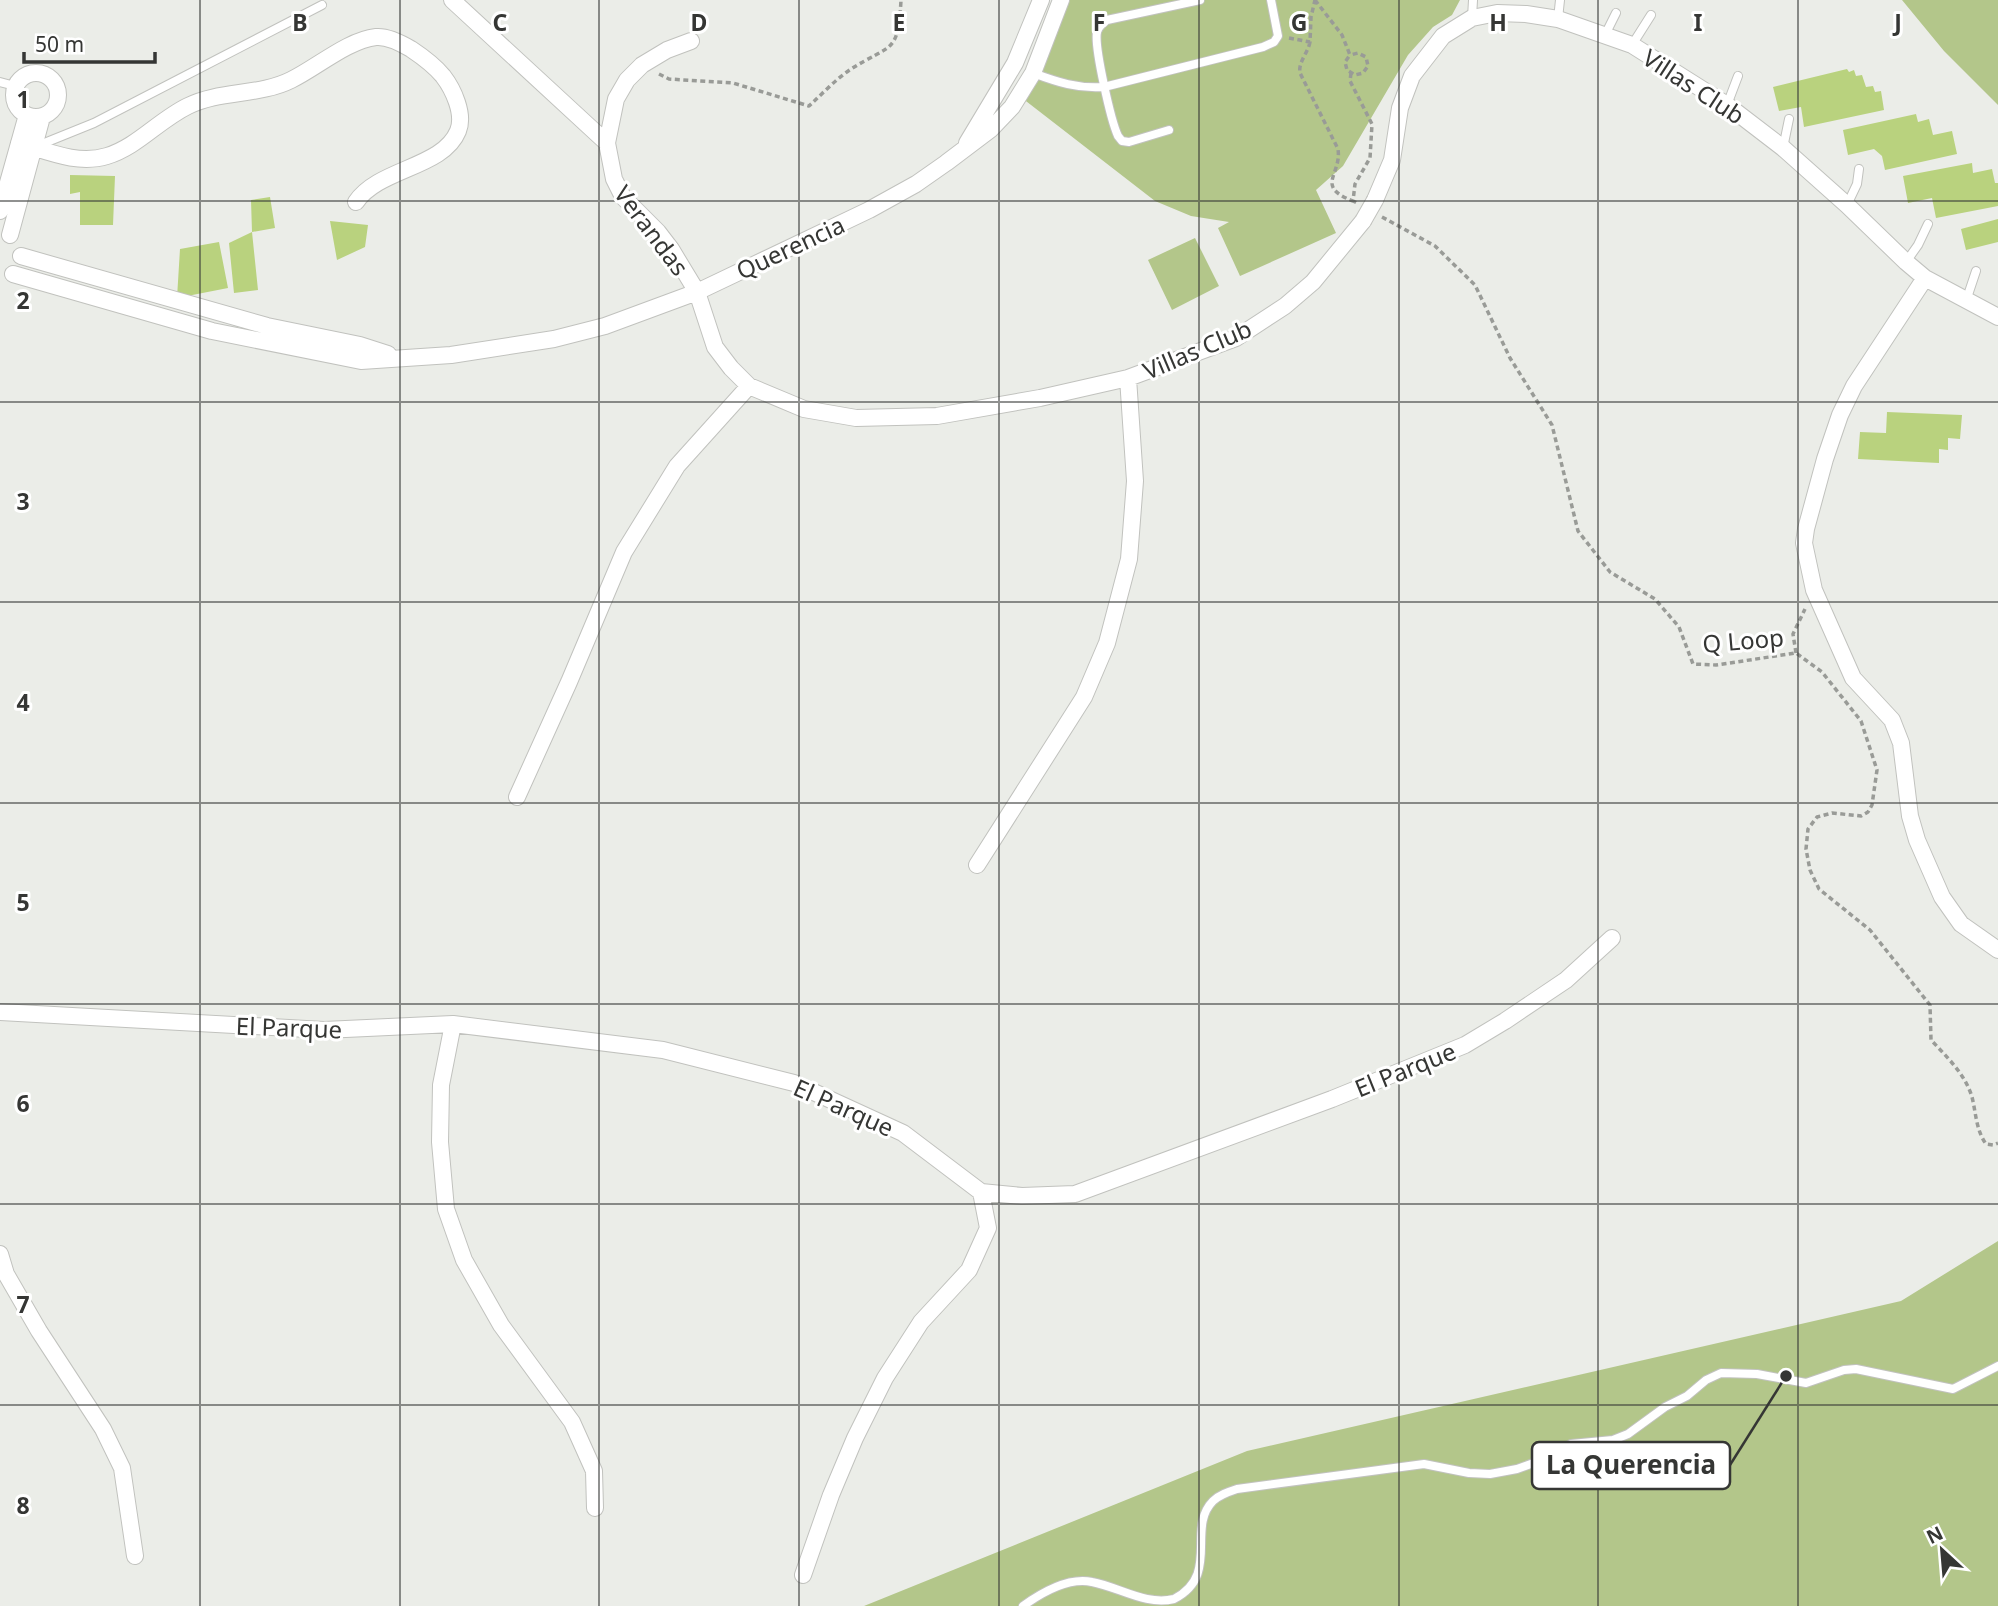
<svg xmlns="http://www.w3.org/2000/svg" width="1998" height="1606" viewBox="0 0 1998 1606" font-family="'Noto Sans',sans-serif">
  <rect width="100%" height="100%" fill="#ebede8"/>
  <!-- green -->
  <path fill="#b3c68a" d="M 1066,0 L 1460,0 L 1452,15 L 1433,27 L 1408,55 L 1343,166 L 1316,190 L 1336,233 L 1240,276 L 1218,228 L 1229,222 L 1191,216 L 1155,201 L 1022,98 L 1050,52 Z
    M 1902,0 L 1998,0 L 1998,105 L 1944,51 Z
    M 1195,238 L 1219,286 L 1172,310 L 1148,260 Z
    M 1998,1241 L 1998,1606 L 864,1606 L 1247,1451 L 1901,1301 Z"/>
  <!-- building -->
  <path fill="#b9d27e" d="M 1847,69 L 1849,72 L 1854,70 L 1856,76 L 1862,75 L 1866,87 L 1873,86 L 1875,92 L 1881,91 L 1884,110 L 1804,127 L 1801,107 L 1779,111 L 1773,87 Z
    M 1916,114 L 1918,122 L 1929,119 L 1933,135 L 1952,131 L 1957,154 L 1885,170 L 1882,156 L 1874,149 L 1848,155 L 1843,130 Z
    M 1972,163 L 1973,173 L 1992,169 L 1995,183 L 1998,183 L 1998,206 L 1936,218 L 1932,198 L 1908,203 L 1903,176 Z
    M 70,175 L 115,176 L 113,225 L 80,225 L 80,192 L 70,194 Z
    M 270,197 L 275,228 L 252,232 L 258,290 L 234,293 L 229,243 L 252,232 L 251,200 Z
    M 1998,219 L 1998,242 L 1966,250 L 1961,229 Z
    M 330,221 L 368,225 L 365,247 L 337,260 Z
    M 219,242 L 228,288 L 177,298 L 180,249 Z
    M 1887,412 L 1962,415 L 1960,439 L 1948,438 L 1948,450 L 1939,449 L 1939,463 L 1858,459 L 1860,432 L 1886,433 Z"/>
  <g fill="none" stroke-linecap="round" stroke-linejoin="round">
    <!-- lane casing -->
    <g stroke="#c1c2be" stroke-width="10">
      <path id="lane" d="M 1472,18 L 1473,0
        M 1558,19 L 1560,0
        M 1605,35 L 1616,13
        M 1632,45 L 1651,15
        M 1033,73 C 1057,82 1078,89 1104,87 L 1263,47 L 1274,42 L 1278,36 L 1271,0
        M 0,82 L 15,86
        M 1727,105 L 1738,76
        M 1169,130 L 1129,142 L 1122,141 L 1118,136 C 1111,121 1094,47 1097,32 C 1098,27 1103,23 1107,20 L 1200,0
        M 37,146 L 94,123 L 322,5
        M 1783,148 L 1789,119
        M 1847,205 L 1857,184 L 1859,169
        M 1906,262 L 1918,245 L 1928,224
        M 1966,301 L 1976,271
        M 1023,1606 C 1041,1593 1069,1577 1092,1582 C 1119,1587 1146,1606 1174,1599 C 1221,1575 1186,1528 1213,1501 C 1219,1495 1228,1492 1237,1489 L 1424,1464 L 1469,1473 L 1490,1474 L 1517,1469 L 1558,1454 L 1571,1444 L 1613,1440 L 1628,1434 L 1665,1407 L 1687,1396 L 1706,1380 L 1721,1373 L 1757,1374 L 1806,1383 L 1844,1370 L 1856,1369 L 1953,1389 L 1998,1366"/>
    </g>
    <!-- street casing -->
    <g stroke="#c1c2be" stroke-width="18">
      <path id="street" d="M 452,0 L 607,143
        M 691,41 L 667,50 L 642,65 L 627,80 L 616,99 L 607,143 L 614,179 L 623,197 L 658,232 L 671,249 L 697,292 L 715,347 L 731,368 L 749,386 L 804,409 L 856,418 L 937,416 L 1040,398 L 1128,378 L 1236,338 L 1285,306 L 1313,282 L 1363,221
        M14 95a22 22 0 1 1 44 0a22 22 0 1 1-44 0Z
        M 19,143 C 47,151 77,165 107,156 C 137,147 159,120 188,106 C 220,90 259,96 291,80 C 316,68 348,40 376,37 C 388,36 401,43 411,49 C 423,57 434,65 443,76 C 453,89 465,114 458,131 C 443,168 379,168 356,202
        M 967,143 L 1015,63 L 1041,0
        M 1375,200 L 1392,160 L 1400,108 L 1412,76 L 1443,36 L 1472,18 L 1497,13 L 1526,14 L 1558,19 L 1632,45 L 1727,105 L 1783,148 L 1847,205 L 1906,262 L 1925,278 L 1998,317
        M 0,211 L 27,115
        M 10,235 L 42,117
        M 21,256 L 267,326 L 360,345 L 388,354
        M 13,274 L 212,331 L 361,361 L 451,355 L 554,339 L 605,326 L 697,292 L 869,210 L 916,184 L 946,163 L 991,129 L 1012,107 L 1033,73 L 1061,0
        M 1925,278 L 1854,386 L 1840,415 L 1825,459 L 1806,529 L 1804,543 L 1814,590 L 1853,678 L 1892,720 L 1901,743 L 1910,816 L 1917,840 L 1942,897 L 1961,924 L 1998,950
        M 517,797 L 569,682 L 624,552 L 677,466 L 749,386
        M 977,865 L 1084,697 L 1107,643 L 1129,559 L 1135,481 L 1128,378
        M 0,1012 L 324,1030 L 453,1024 L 663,1050 L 794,1083 L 903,1133 L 981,1192 L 1022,1196 L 1075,1194 L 1332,1099 L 1465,1045 L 1505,1021 L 1566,980 L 1612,938
        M 453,1024 L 441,1085 L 440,1142 L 446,1209 L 464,1260 L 501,1325 L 572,1422 L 594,1471 L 595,1508
        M 0,1254 L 6,1274 L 39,1331 L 103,1429 L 122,1468 L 135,1556
        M 803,1575 L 831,1495 L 855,1438 L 885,1378 L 921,1322 L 969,1270 L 988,1228 L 981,1192"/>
    </g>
    <!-- path -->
    <path stroke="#999b97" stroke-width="3.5" stroke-dasharray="5 3.5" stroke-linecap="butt" d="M 1315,0 L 1342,35 L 1350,55 L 1345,62 L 1347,70 L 1355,75 L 1363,73 L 1368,66 L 1366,57 L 1358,53 L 1350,55
      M 1289,38 L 1310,42 L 1311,17 L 1315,0
      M 1310,42 C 1308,53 1298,62 1300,73 L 1338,149 C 1342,175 1314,186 1353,201
      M 1351,73 L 1350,81 L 1372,124 L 1370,158 L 1355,184 L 1353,201 L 1357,203
      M 659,74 L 669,79 L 733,83 L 809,106 C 822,94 836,79 851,69 C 892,43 898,55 901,0
      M 1382,217 L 1435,246 L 1475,285 L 1510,358 L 1552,425 L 1578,531 L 1610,572 L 1655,599 L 1679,627 L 1693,664 L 1716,665 L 1796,653 L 1822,672 L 1861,721 L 1877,770 L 1872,805 L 1868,812 L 1861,816 L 1832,813 L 1817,817 L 1808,829 L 1806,849 L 1810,870 L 1819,889 L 1870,930 L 1930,1005 L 1931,1040 C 1947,1057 1965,1074 1972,1097 C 1976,1113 1976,1130 1986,1144 L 1993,1145 L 1998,1143
      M 1796,653 L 1793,634 L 1805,609"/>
    <!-- lane -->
    <use href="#lane" stroke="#fff" stroke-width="8"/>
    <!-- street -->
    <use href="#street" stroke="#fff" stroke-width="16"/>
    <!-- street-bridge casing -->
    <g stroke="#c1c2be" stroke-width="18" stroke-linecap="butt">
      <path id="street-bridge" d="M 1363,221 L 1375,200"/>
    </g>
    <!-- street-bridge -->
    <use href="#street-bridge" stroke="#fff" stroke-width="16"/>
  </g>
  <!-- grid -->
  <path fill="none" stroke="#353634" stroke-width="2" stroke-opacity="0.55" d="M 200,0 L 200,1606M 400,0 L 400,1606M 599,0 L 599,1606M 799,0 L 799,1606M 999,0 L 999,1606M 1199,0 L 1199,1606M 1399,0 L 1399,1606M 1598,0 L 1598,1606M 1798,0 L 1798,1606M 0,201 L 1998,201M 0,402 L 1998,402M 0,602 L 1998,602M 0,803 L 1998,803M 0,1004 L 1998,1004M 0,1204 L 1998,1204M 0,1405 L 1998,1405"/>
  <g text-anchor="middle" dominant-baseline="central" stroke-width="6" stroke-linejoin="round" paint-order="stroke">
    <!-- street labels -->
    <g font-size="24" fill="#353634" stroke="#fff">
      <text transform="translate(1694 86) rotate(33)">Villas Club</text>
      <text transform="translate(652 230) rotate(53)">Verandas</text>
      <text transform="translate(790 247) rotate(-25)">Querencia</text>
      <text transform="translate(1197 349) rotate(-23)">Villas Club</text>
      <text transform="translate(1743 640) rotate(-5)">Q Loop</text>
      <text transform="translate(289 1027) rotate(2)">El Parque</text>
      <text transform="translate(1405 1069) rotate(-22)">El Parque</text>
      <text transform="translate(844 1107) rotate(24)">El Parque</text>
    </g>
  </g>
  <g font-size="23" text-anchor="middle" font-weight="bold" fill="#353634" stroke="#fff" stroke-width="6" stroke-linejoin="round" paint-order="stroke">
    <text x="300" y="31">B</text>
    <text x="500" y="31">C</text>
    <text x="699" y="31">D</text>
    <text x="899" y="31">E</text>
    <text x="1099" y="31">F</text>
    <text x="1299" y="31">G</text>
    <text x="1498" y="31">H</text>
    <text x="1698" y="31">I</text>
    <text x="1898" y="31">J</text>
    <text x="23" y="108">1</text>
    <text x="23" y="309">2</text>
    <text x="23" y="510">3</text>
    <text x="23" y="711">4</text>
    <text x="23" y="911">5</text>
    <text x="23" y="1112">6</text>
    <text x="23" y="1313">7</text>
    <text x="23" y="1514">8</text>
  </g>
  <!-- callouts -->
  <path fill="none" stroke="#353634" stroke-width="2.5" d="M1786 1376L1730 1465"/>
  <circle fill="#353634" stroke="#fff" stroke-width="2.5" cx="1786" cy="1376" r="7"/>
  <rect fill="#fff" stroke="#353634" stroke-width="2.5" x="1532" y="1442" width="198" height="47" rx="7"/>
  <g font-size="26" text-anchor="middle" font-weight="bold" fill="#353634">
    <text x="1631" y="1474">La Querencia</text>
  </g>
  <!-- north arrow -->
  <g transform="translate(1942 1550) rotate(334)" stroke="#ffffff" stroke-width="5" paint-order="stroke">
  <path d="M0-5L12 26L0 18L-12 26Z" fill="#353634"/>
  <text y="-10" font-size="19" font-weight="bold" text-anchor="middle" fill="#353634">N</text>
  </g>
  <!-- scale -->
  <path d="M24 52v10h131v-10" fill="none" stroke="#353634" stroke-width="3.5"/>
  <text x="35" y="52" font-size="21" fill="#353634" stroke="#ffffff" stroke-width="5" paint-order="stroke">50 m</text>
</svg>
